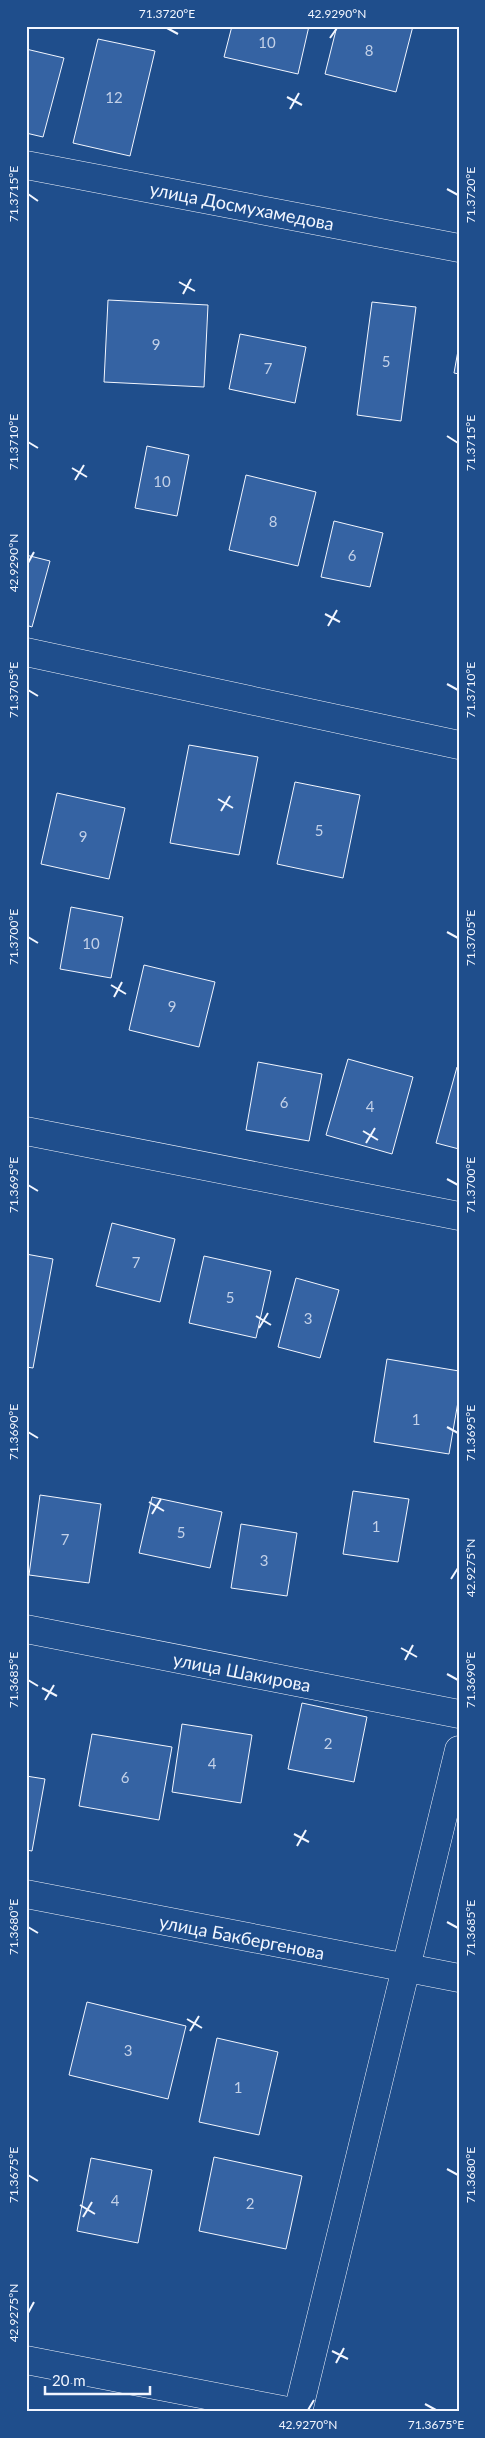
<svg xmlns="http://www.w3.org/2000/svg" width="485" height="2438" viewBox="0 0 485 2438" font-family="Lato,sans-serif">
  <rect width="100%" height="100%" fill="#1f4e8c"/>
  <!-- building -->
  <path fill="#3563a3" stroke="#f2f6ff" d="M 232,26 L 309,26 L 298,74 L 224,57 Z
    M 337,26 L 413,26 L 396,92 L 325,74 Z
    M 98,39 L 155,51 L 130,156 L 73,143 Z
    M 26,49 L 64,58 L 43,137 L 26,133 Z
    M 108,300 L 208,305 L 204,387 L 104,382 Z
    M 372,302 L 416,307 L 401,421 L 357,415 Z
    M 240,334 L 306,347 L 295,403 L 229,389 Z
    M 459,345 L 459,374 L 454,373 Z
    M 147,446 L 189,455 L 177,516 L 135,508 Z
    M 246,475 L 316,492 L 298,566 L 229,550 Z
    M 334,521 L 383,533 L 370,587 L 321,577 Z
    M 26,555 L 50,561 L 32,627 L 26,625 Z
    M 189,745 L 258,757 L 239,855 L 170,843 Z
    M 295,782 L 360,795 L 343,878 L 277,864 Z
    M 57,793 L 125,808 L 109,879 L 41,864 Z
    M 71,907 L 123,917 L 111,978 L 60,969 Z
    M 144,965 L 215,982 L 199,1047 L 129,1030 Z
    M 348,1059 L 413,1077 L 392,1154 L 326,1135 Z
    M 258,1062 L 322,1074 L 309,1141 L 246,1130 Z
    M 457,1067 L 459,1067 L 459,1149 L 436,1143 Z
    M 112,1223 L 175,1239 L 160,1302 L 96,1286 Z
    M 26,1254 L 53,1259 L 33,1368 L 26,1367 Z
    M 204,1256 L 271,1271 L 256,1338 L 189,1323 Z
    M 296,1278 L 339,1290 L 320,1358 L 278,1347 Z
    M 387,1359 L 459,1371 L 459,1396 L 449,1454 L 374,1442 Z
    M 353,1491 L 409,1499 L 398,1562 L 343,1554 Z
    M 40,1495 L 101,1504 L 89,1583 L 29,1575 Z
    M 152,1497 L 222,1512 L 210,1568 L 139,1553 Z
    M 241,1524 L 297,1533 L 287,1596 L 231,1588 Z
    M 302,1703 L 367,1717 L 354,1782 L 288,1769 Z
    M 182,1724 L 252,1735 L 241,1803 L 172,1792 Z
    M 92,1734 L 172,1747 L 159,1820 L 79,1806 Z
    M 26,1776 L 45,1779 L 32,1851 L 26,1850 Z
    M 87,2002 L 186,2026 L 168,2099 L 69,2075 Z
    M 217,2038 L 278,2052 L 259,2135 L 199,2122 Z
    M 214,2157 L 302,2176 L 286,2249 L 199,2231 Z
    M 91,2158 L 152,2170 L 138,2243 L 77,2231 Z"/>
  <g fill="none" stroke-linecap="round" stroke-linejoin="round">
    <!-- street casing -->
    <g stroke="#f2f6ff" stroke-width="29">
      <path id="street" d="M 26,165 L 459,248
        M 26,652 L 459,745
        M 26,1131 L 459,1216
        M 26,1629 L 459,1714
        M 26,1894 L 459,1978
        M 26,2360 L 293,2412
        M 298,2412 L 459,1750"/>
    </g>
    <!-- street -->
    <use href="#street" stroke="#1f4e8c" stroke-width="28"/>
  </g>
  <!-- ticks -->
  <path fill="none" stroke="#f2f6ff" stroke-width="2" d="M 167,28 L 178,34M 330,38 L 337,28M 287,97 L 302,105M 290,109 L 299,93M 447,189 L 458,195M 28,194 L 38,201M 179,282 L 195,291M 183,294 L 191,279M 447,436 L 458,443M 28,442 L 38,448M 72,468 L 87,477M 75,480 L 84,465M 28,563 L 34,552M 325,614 L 340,622M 328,626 L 337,610M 447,684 L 458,690M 28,690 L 38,696M 218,799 L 233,808M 221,811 L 230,796M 447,932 L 458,938M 28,937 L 38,943M 111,985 L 126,994M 114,997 L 122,982M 363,1131 L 378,1140M 366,1143 L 375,1128M 447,1179 L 458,1185M 28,1185 L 38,1191M 256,1316 L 271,1325M 259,1328 L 268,1313M 447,1427 L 458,1433M 28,1432 L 38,1438M 149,1502 L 164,1511M 152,1514 L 161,1499M 451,1579 L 458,1568M 401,1648 L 417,1657M 405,1660 L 413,1645M 447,1674 L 458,1680M 28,1680 L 38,1686M 42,1688 L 57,1696M 45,1700 L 54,1685M 294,1834 L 309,1842M 297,1846 L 306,1830M 447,1922 L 458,1928M 28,1927 L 38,1933M 187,2019 L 202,2028M 190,2031 L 199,2016M 447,2169 L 458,2175M 28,2175 L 38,2181M 80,2205 L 95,2214M 83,2217 L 92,2202M 28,2313 L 34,2302M 332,2351 L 348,2359M 336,2363 L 344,2348M 425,2404 L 436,2410M 308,2410 L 314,2400"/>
  <g text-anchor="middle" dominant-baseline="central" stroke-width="4" stroke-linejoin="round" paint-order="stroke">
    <!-- number labels -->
    <g font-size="15" fill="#c3d1e8">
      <text x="267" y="42">10</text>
      <text x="369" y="50">8</text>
      <text x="114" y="97">12</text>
      <text x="156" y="344">9</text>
      <text x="386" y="361">5</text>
      <text x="268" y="368">7</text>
      <text x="162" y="481">10</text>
      <text x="273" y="521">8</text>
      <text x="352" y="555">6</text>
      <text x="319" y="830">5</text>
      <text x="83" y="836">9</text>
      <text x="91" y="943">10</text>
      <text x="172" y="1006">9</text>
      <text x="284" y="1102">6</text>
      <text x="370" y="1106">4</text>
      <text x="136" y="1262">7</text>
      <text x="230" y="1297">5</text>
      <text x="308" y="1318">3</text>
      <text x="416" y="1419">1</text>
      <text x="376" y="1526">1</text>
      <text x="181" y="1532">5</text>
      <text x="65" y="1539">7</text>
      <text x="264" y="1560">3</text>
      <text x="328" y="1743">2</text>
      <text x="212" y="1763">4</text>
      <text x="125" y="1777">6</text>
      <text x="128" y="2050">3</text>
      <text x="238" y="2087">1</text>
      <text x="115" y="2200">4</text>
      <text x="250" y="2203">2</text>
    </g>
    <!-- street labels -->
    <g font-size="18" fill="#f2f6ff" stroke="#1f4e8c">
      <text transform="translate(242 206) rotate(11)">улица Досмухамедова</text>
      <text transform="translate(242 1672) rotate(11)">улица Шакирова</text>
      <text transform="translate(242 1937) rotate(11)">улица Бакбергенова</text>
    </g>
  </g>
  <!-- border -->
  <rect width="485" height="2438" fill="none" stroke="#1f4e8c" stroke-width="55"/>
  <!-- scale -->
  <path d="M45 2386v8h105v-8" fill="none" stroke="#f2f6ff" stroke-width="2.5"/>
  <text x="52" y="2386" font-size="15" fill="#f2f6ff" stroke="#1f4e8c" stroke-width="4" paint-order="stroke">20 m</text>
  <rect x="28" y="28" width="430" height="2382" fill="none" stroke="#f2f6ff" stroke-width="2"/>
  <g font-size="12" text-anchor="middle" fill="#f2f6ff">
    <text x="167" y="18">71.3720°E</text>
    <text x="337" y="18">42.9290°N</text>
    <text transform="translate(14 194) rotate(-90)" y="4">71.3715°E</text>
    <text transform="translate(471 195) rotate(-90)" y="4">71.3720°E</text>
    <text transform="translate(14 442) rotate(-90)" y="4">71.3710°E</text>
    <text transform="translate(471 443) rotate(-90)" y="4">71.3715°E</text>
    <text transform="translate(14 563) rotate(-90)" y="4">42.9290°N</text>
    <text transform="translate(14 690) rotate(-90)" y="4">71.3705°E</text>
    <text transform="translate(471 690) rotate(-90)" y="4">71.3710°E</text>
    <text transform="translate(14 937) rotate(-90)" y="4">71.3700°E</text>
    <text transform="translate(471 938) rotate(-90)" y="4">71.3705°E</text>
    <text transform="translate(14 1185) rotate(-90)" y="4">71.3695°E</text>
    <text transform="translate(471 1185) rotate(-90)" y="4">71.3700°E</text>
    <text transform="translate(14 1432) rotate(-90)" y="4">71.3690°E</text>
    <text transform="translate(471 1433) rotate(-90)" y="4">71.3695°E</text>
    <text transform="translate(471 1568) rotate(-90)" y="4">42.9275°N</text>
    <text transform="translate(14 1680) rotate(-90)" y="4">71.3685°E</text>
    <text transform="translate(471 1680) rotate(-90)" y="4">71.3690°E</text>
    <text transform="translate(14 1927) rotate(-90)" y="4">71.3680°E</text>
    <text transform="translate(471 1928) rotate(-90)" y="4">71.3685°E</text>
    <text transform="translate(14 2175) rotate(-90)" y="4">71.3675°E</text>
    <text transform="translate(471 2175) rotate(-90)" y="4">71.3680°E</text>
    <text transform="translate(14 2313) rotate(-90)" y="4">42.9275°N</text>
    <text x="308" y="2429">42.9270°N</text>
    <text x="436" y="2429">71.3675°E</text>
  </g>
</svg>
